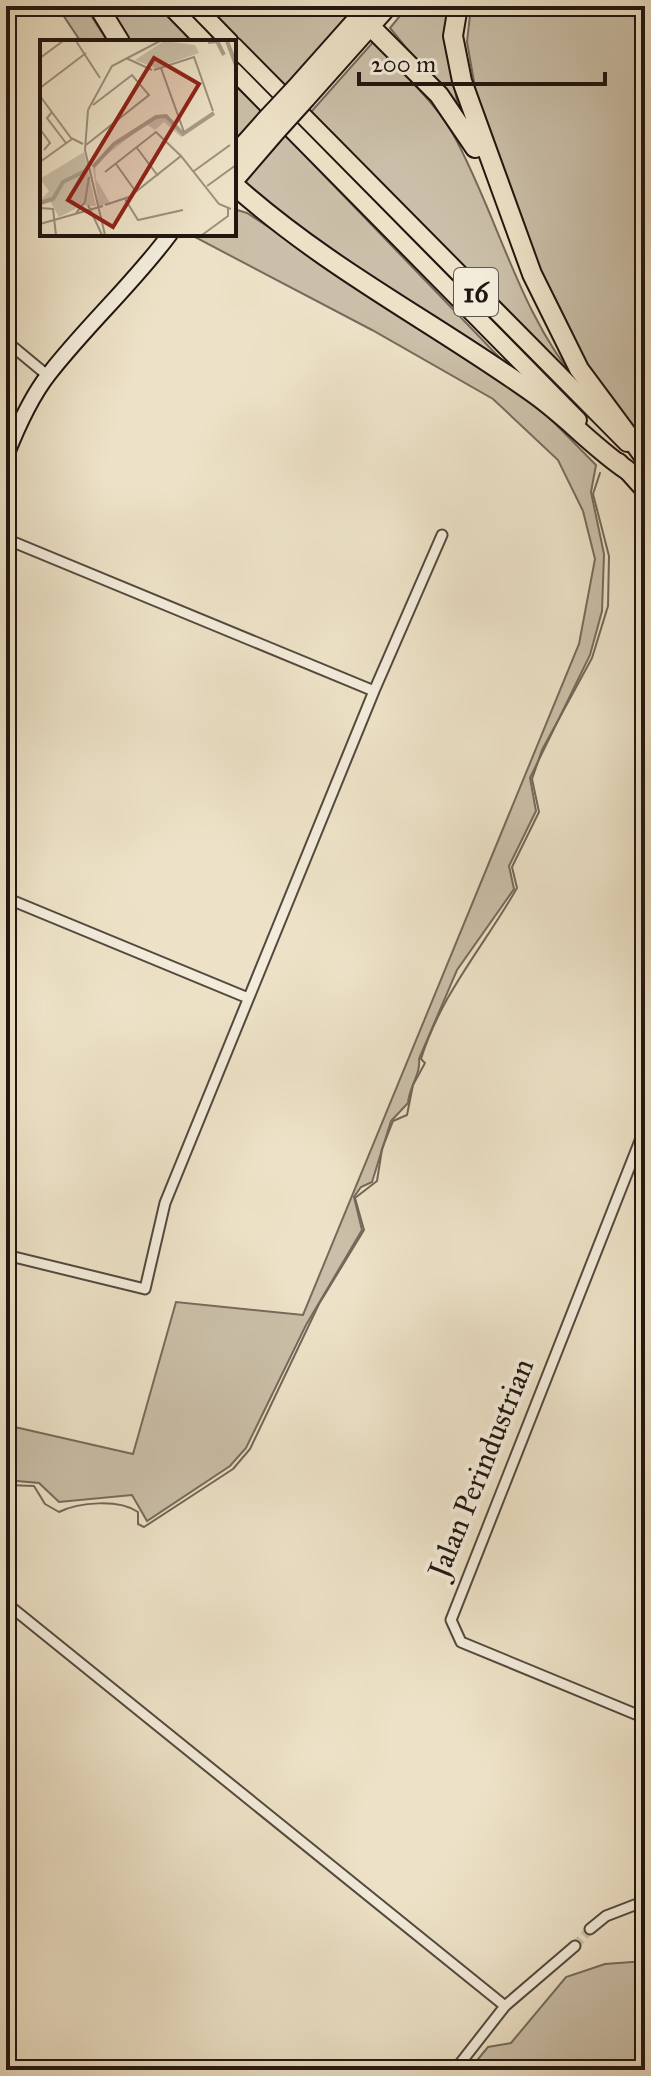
<svg xmlns="http://www.w3.org/2000/svg" width="651" height="2076" viewBox="0 0 651 2076" font-family="'IM FELL Great Primer',serif">
  <rect width="100%" height="100%" fill="#ede2c7"/>
  <filter id="stains"><feTurbulence type="fractalNoise" baseFrequency=".0025" numOctaves="4"/><feColorMatrix values="0 0 0 0 .2 0 0 0 0 .09 0 0 0 0 .02 0 0 0 .5 -.17"/></filter>
  <radialGradient id="worn" r=".72"><stop offset=".6" stop-color="#630" stop-opacity="0"/><stop offset="1" stop-color="#630" stop-opacity=".3"/></radialGradient>
  <!-- green -->
  <path fill="#cabfa8" stroke="#766a5c" stroke-width="2" d="M 57,6 L 85,6 L 108,42 L 81,42 Z
    M 109,6 L 158,6 L 193,42 L 131,42 Z
    M 204,6 L 336,6 L 348,16 L 283,91 Z
    M 408,6 L 452,6 L 447,46 L 459,112 L 390,28 Z
    M 471,6 L 645,6 L 645,453 L 601,398 L 547,300 L 479,110 L 467,42 Z
    M 374,41 C 398,69 436,103 453,134 C 498,216 519,314 580,385 L 311,112 Z
    M 234,84 L 262,112 L 234,144 Z
    M 285,135 L 525,384 L 317,248 L 244,183 Z
    M 234,209 L 247,213 L 527,395 L 596,465 L 591,492 L 604,554 L 602,611 L 590,655 L 530,778 L 536,811 L 509,866 L 514,889 L 457,970 L 419,1059 C 421,1074 409,1087 408,1103 L 391,1121 L 372,1182 L 361,1187 L 354,1197 L 362,1230 L 306,1325 L 246,1448 L 230,1466 L 147,1521 L 132,1495 L 59,1502 L 39,1483 L 6,1480 L 6,1425 L 133,1454 L 176,1302 L 303,1315 L 579,644 L 595,559 L 583,511 L 558,460 L 493,399 L 372,330 L 191,235 L 234,234 Z
    M 645,1961 L 645,2070 L 469,2070 L 488,2047 L 511,2043 L 566,1977 L 605,1964 Z"/>
  <g fill="none" stroke-linecap="round" stroke-linejoin="round">
    <!-- stream -->
    <path stroke="#726759" stroke-width="2" d="M 6,1500 L 8,1485 L 34,1486 L 45,1504 L 59,1512 C 79,1502 119,1499 138,1512 L 138,1524 L 144,1527 L 233,1469 L 250,1449 L 319,1304 L 364,1230 L 355,1198 L 377,1181 L 382,1149 L 393,1121 L 407,1115 L 413,1085 L 425,1063 L 421,1059 C 441,994 484,946 517,888 L 512,867 L 539,812 L 532,779 L 542,750 L 592,658 L 608,606 L 609,556 L 593,494 L 600,473"/>
    <!-- minor-tunnel -->
    <path stroke="#cec3ac" stroke-width="9" stroke-dasharray="9 4.5" stroke-linecap="butt" d="M 575,1946 L 590,1929"/>
    <!-- minor casing -->
    <g stroke="#54493e" stroke-width="13">
      <path id="minor" d="M 6,341 L 47,375
        M 6,539 L 374,691
        M 6,898 L 248,998
        M 645,1128 L 451,1620 L 461,1642 L 645,1718
        M 6,1255 L 145,1289 L 165,1203 L 374,691 L 442,535
        M 6,1603 L 505,2006
        M 590,1929 L 606,1916 L 645,1901
        M 455,2070 L 505,2006 L 575,1946"/>
    </g>
    <!-- secondary casing -->
    <g stroke="#211610" stroke-width="18">
      <path id="secondary" d="M 6,456 C 17,428 30,398 49,374 C 87,325 133,284 170,234"/>
    </g>
    <!-- trunk casing -->
    <g stroke="#211610" stroke-width="20">
      <path id="trunk" d="M 170,6 L 205,42
        M 195,6 L 230,42
        M 234,46 L 627,443
        M 234,71 L 578,420
        M 619,462 L 645,491"/>
    </g>
    <!-- motorway casing -->
    <g stroke="#211610" stroke-width="22">
      <path id="motorway" d="M 98,6 L 120,42
        M 350,6 L 439,95 L 475,148
        M 458,6 L 453,36 L 462,81 L 532,274 L 579,369 L 645,458
        M 295,89 L 368,7
        M 306,98 L 388,6
        M 234,156 L 266,120
        M 234,180 L 277,130
        M 234,185 C 328,269 432,321 533,393 C 566,416 593,447 627,470"/>
    </g>
    <!-- minor -->
    <use href="#minor" stroke="#f3ecdb" stroke-width="9"/>
    <!-- secondary -->
    <use href="#secondary" stroke="#f3ecdb" stroke-width="14"/>
    <!-- trunk -->
    <use href="#trunk" stroke="#ede2c7" stroke-width="16"/>
    <!-- motorway -->
    <use href="#motorway" stroke="#ede2c7" stroke-width="18"/>
    <!-- motorway-bridge casing -->
    <g stroke="#211610" stroke-width="22" stroke-linecap="butt">
      <path id="motorway-bridge" d="M 266,120 L 295,89
        M 277,130 L 306,98"/>
    </g>
    <!-- motorway-bridge -->
    <use href="#motorway-bridge" stroke="#ede2c7" stroke-width="18"/>
  </g>
  <g text-anchor="middle" dominant-baseline="central" stroke-width="8" stroke-linejoin="round" paint-order="stroke">
    <!-- shield labels -->
    <rect fill="#f3ecdb" stroke="#60564d" stroke-width="2" x="454" y="268" width="44" height="48" rx="6"/>
    <g font-size="28" font-weight="bold" fill="#211610">
      <text x="476" y="292">16</text>
    </g>
    <!-- street labels -->
    <g font-size="30" fill="#211610" stroke="#f3ecdb">
      <text transform="translate(481 1468) rotate(-68)">Jalan Perindustrian</text>
    </g>
  </g>
  <!-- overview -->
  <g transform="translate(40 40)">
    <rect width="196" height="196" fill="#ede2c7"/>
    <path d="M 124,1 L 155,5 L 159,13 L 116,28 L 95,20 ZM 126,76 L 144,95 L 141,97 L 124,82 L 115,90 L 106,84 L 55,124 L 56,139 L 70,163 L 59,166 L 53,129 L 57,120 L 99,88 L 116,77 ZM 44,112 L 56,166 L 43,165 L 19,177 L 10,161 L 0,161 L 9,151 L 0,139 Z" fill="#cabfa8"/>
    <path fill="none" stroke="#a89d89" stroke-width="4" d="M 187,1 L 196,25M 168,2 L 177,1 L 184,15M 53,127 L 74,104 L 116,77 L 126,76 L 143,94 L 174,73M 0,163 L 13,159 L 23,142 L 45,131"/>
    <path fill="none" stroke="#9b907e" stroke-width="2" d="M 36,1 L 60,38M 0,18 L 23,1M 86,18 L 112,30M 121,28 L 144,92M 114,30 L 154,17 L 173,71M 0,48 L 46,13M 0,56 L 31,98 L 43,104M 12,72 L 7,78 L 26,103M 0,89 L 10,103 L 4,110M 46,105 L 109,55 L 92,35 L 53,65M 97,108 L 118,136M 0,122 L 32,99M 76,124 L 96,152M 154,131 L 190,105M 65,132 L 116,92 L 141,116M 167,146 L 196,125M 85,159 L 98,180 L 143,170M 48,165 L 62,195M 65,165 L 89,157 L 141,116 L 179,164 L 191,169M 0,168 L 13,169 L 16,195M 36,173 L 45,162 L 49,137M 0,184 L 63,166M 65,195 L 45,110 L 48,70 L 72,26 L 120,1M 162,195 L 188,176 L 188,167"/>
    <path fill="#8f2418" fill-opacity="0.15" stroke="#8f2418" stroke-width="4" d="M 114,18 L 159,44 L 73,187 L 28,160 Z"/>
    <rect width="196" height="196" fill="none" stroke="#211610" stroke-width="4"/>
  </g>
  <!-- margin -->
  <rect width="651" height="2076" fill="none" stroke="#ede2c7" stroke-width="32"/>
  <rect x="8" y="8" width="635" height="2060" fill="none" stroke="#211610" stroke-width="4"/>
  <rect x="16" y="16" width="619" height="2044" fill="none" stroke="#211610" stroke-width="2"/>
  <!-- scale -->
  <path d="M359 72v12h246v-12" fill="none" stroke="#211610" stroke-width="4"/>
  <text x="371" y="72" font-size="24" fill="#211610" stroke="#f3ecdb" stroke-width="6" paint-order="stroke">200 m</text>
  <rect width="100%" height="100%" filter="url(#stains)"/>
  <rect width="100%" height="100%" fill="url(#worn)"/>
</svg>
